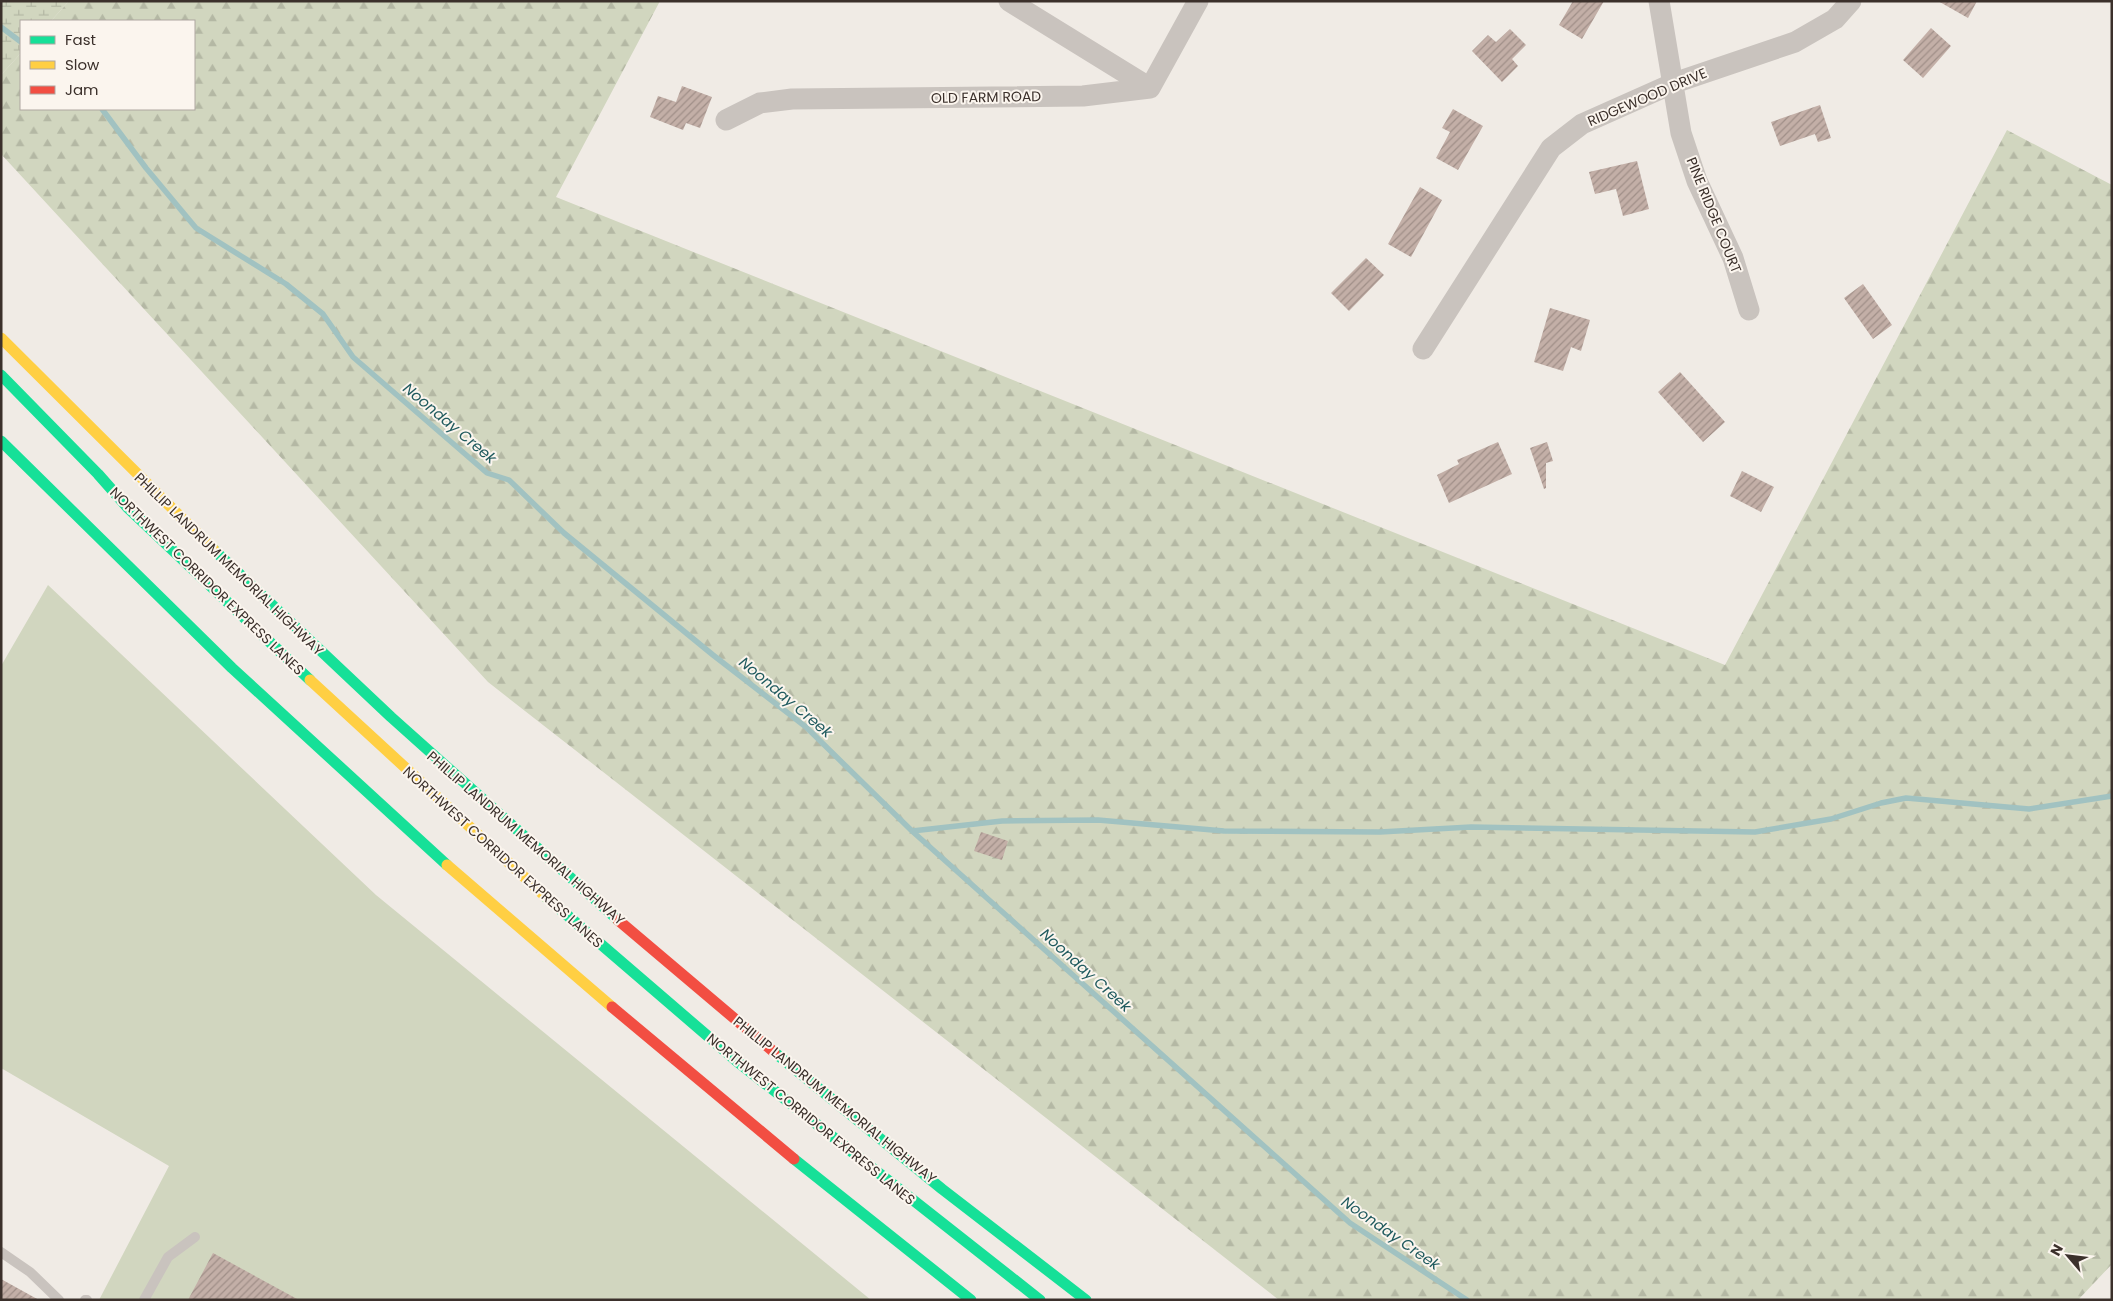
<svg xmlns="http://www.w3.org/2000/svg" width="2113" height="1301" viewBox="0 0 2113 1301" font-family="Poppins,sans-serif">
  <defs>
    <pattern id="forest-firs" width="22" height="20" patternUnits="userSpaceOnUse" patternTransform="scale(1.25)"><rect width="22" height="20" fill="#d1d6bf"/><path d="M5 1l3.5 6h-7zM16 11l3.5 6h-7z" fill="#b4b8a4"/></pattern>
    <pattern id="wetland-marsh" width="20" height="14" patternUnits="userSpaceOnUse" patternTransform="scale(1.25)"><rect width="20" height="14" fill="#d1d6bf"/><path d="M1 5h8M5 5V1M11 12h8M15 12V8" fill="none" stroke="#b4b8a4"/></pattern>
    <pattern id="building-hatch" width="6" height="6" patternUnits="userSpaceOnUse" patternTransform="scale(1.25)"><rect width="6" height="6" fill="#c3afa7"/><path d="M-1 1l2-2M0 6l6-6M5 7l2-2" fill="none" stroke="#a08f88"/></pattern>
  </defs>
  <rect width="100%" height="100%" fill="#f0ebe5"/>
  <!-- grass -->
  <path fill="#d1d6bf" d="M 48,585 L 376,895 L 871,1300 L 99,1300 L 169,1166 L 1,1068 L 1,666 Z"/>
  <!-- forest -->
  <path fill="url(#forest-firs)" d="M 69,1 L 660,1 L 556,197 L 1725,665 L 2007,130 L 2112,185 L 2112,1264 L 2078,1300 L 1279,1300 L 488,682 L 1,154 L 1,75 L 21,53 L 21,109 L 194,109 L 194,21 L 51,21 Z"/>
  <!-- wetland -->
  <path fill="url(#wetland-marsh)" d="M 1,1 L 69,1 L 51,21 L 21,21 L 21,53 L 1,75 Z"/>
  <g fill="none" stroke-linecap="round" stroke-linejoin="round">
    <!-- stream -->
    <path stroke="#a1c2c1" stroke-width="5.5" d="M 1,27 L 21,42
      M 102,109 L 146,168 L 196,228 L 286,284 L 323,314 L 353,357 L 487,473 L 509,480 L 564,533 L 713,655 L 806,727 L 912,831 L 1350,1223 L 1467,1300
      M 912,831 L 1002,821 L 1098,820 L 1224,831 L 1380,832 L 1471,827 L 1755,832 L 1831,819 L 1881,803 L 1906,798 L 2029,809 L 2112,796"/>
  </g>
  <!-- building -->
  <path fill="url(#building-hatch)" d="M 1573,1 L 1604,1 L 1582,39 L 1559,25 Z
    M 1938,1 L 1977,1 L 1968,18 Z
    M 1931,28 L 1951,46 L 1923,78 L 1903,60 Z
    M 1510,29 L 1526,45 L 1512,59 L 1518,66 L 1502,82 L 1472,51 L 1488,35 L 1496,42 Z
    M 682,86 L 712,97 L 700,128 L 686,123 L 683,130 L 650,117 L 658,96 L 676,102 Z
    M 1820,105 L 1831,138 L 1818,142 L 1815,134 L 1780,146 L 1771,122 Z
    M 1453,109 L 1483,126 L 1458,170 L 1436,158 L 1450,132 L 1442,128 Z
    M 1637,161 L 1649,209 L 1623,216 L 1616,189 L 1595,194 L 1589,172 Z
    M 1420,187 L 1442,200 L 1411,257 L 1388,244 Z
    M 1366,258 L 1384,275 L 1349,311 L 1331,293 Z
    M 1863,284 L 1892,325 L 1873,339 L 1844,298 Z
    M 1550,308 L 1590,320 L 1581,351 L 1571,347 L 1563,371 L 1534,362 Z
    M 1680,372 L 1725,422 L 1703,442 L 1658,392 Z
    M 1498,442 L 1512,474 L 1449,503 L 1437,475 L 1459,464 L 1457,460 Z
    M 1547,442 L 1553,461 L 1546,463 L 1546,488 L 1544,489 L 1530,448 Z
    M 1742,471 L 1774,487 L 1761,512 L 1730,496 Z
    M 981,832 L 1008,841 L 1002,860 L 974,851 Z
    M 213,1253 L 299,1300 L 188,1300 Z
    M 1,1279 L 39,1300 L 1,1300 Z"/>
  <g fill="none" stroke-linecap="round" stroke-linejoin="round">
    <!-- lane -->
    <path stroke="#c9c3be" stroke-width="10" d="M 1,1252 L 30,1272 L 59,1300
      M 85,1300 L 87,1300
      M 144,1300 L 168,1257 L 195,1237"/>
    <!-- street -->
    <path stroke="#c9c3be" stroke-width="21" d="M 1009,1 L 1150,88
      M 1659,1 L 1681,133 L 1697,181 L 1733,258 L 1749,310
      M 726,120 L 760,103 L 792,99 L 1083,96 L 1150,88 L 1198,1
      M 1423,349 L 1551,148 L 1582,124 L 1674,83 L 1795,42 L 1835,19 L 1851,1"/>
    <!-- fast -->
    <path stroke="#16e098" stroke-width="11" d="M 1,375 L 98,474 L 128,508 L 310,680
      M 1,441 L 232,668 L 447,865
      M 214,550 L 391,717 L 618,920
      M 546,897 L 739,1063 L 1040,1300
      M 774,1052 L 942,1189 L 1086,1300
      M 794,1159 L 971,1300"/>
    <!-- slow -->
    <path stroke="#ffcf43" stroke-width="11" d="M 1,338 L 214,550
      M 310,680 L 546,897
      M 447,865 L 612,1007"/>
    <!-- jam -->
    <path stroke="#f24e42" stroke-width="11" d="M 618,920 L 774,1052
      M 612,1007 L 794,1159"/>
  </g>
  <g text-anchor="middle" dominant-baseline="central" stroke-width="4" stroke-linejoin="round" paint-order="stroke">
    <!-- street labels -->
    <g font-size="14" fill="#3b302b" stroke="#fbf5ee">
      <text transform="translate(986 97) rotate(-1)">OLD FARM ROAD</text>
      <text transform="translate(1647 97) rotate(-23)">RIDGEWOOD DRIVE</text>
      <text transform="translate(1714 215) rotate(68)">PINE RIDGE COURT</text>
      <text transform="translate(229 564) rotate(44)">PHILLIP LANDRUM MEMORIAL HIGHWAY</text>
      <text transform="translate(207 581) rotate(44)">NORTHWEST CORRIDOR EXPRESS LANES</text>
      <text transform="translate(526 838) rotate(41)">PHILLIP LANDRUM MEMORIAL HIGHWAY</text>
      <text transform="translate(503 857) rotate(42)">NORTHWEST CORRIDOR EXPRESS LANES</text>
      <text transform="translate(835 1100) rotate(39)">PHILLIP LANDRUM MEMORIAL HIGHWAY</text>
      <text transform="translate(811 1119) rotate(39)">NORTHWEST CORRIDOR EXPRESS LANES</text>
    </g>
    <!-- water labels -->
    <g font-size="15" font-style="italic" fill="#1f5a5e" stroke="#fbf5ee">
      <text transform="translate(450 423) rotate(40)">Noonday Creek</text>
      <text transform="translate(786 697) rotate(40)">Noonday Creek</text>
      <text transform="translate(1086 970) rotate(42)">Noonday Creek</text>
      <text transform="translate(1391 1233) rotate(35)">Noonday Creek</text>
    </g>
  </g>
  <!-- border -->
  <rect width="2113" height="1301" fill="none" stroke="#3b302b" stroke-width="5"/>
  <!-- legend -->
  <rect x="20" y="20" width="175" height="90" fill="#fbf5ee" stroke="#aea6a0"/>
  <rect x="30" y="36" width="25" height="8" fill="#16e098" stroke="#aea6a0"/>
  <text x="65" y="45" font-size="15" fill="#3b302b">Fast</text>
  <rect x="30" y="61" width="25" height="8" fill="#ffcf43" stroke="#aea6a0"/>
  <text x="65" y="70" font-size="15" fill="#3b302b">Slow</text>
  <rect x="30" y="86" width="25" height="8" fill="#f24e42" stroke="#aea6a0"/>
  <text x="65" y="95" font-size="15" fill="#3b302b">Jam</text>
  <!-- north arrow -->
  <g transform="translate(2068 1256) rotate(298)" stroke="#fbf5ee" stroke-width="4" paint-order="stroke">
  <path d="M0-4L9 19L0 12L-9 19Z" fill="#3b302b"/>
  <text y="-8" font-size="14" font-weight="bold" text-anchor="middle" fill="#3b302b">N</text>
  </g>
</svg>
